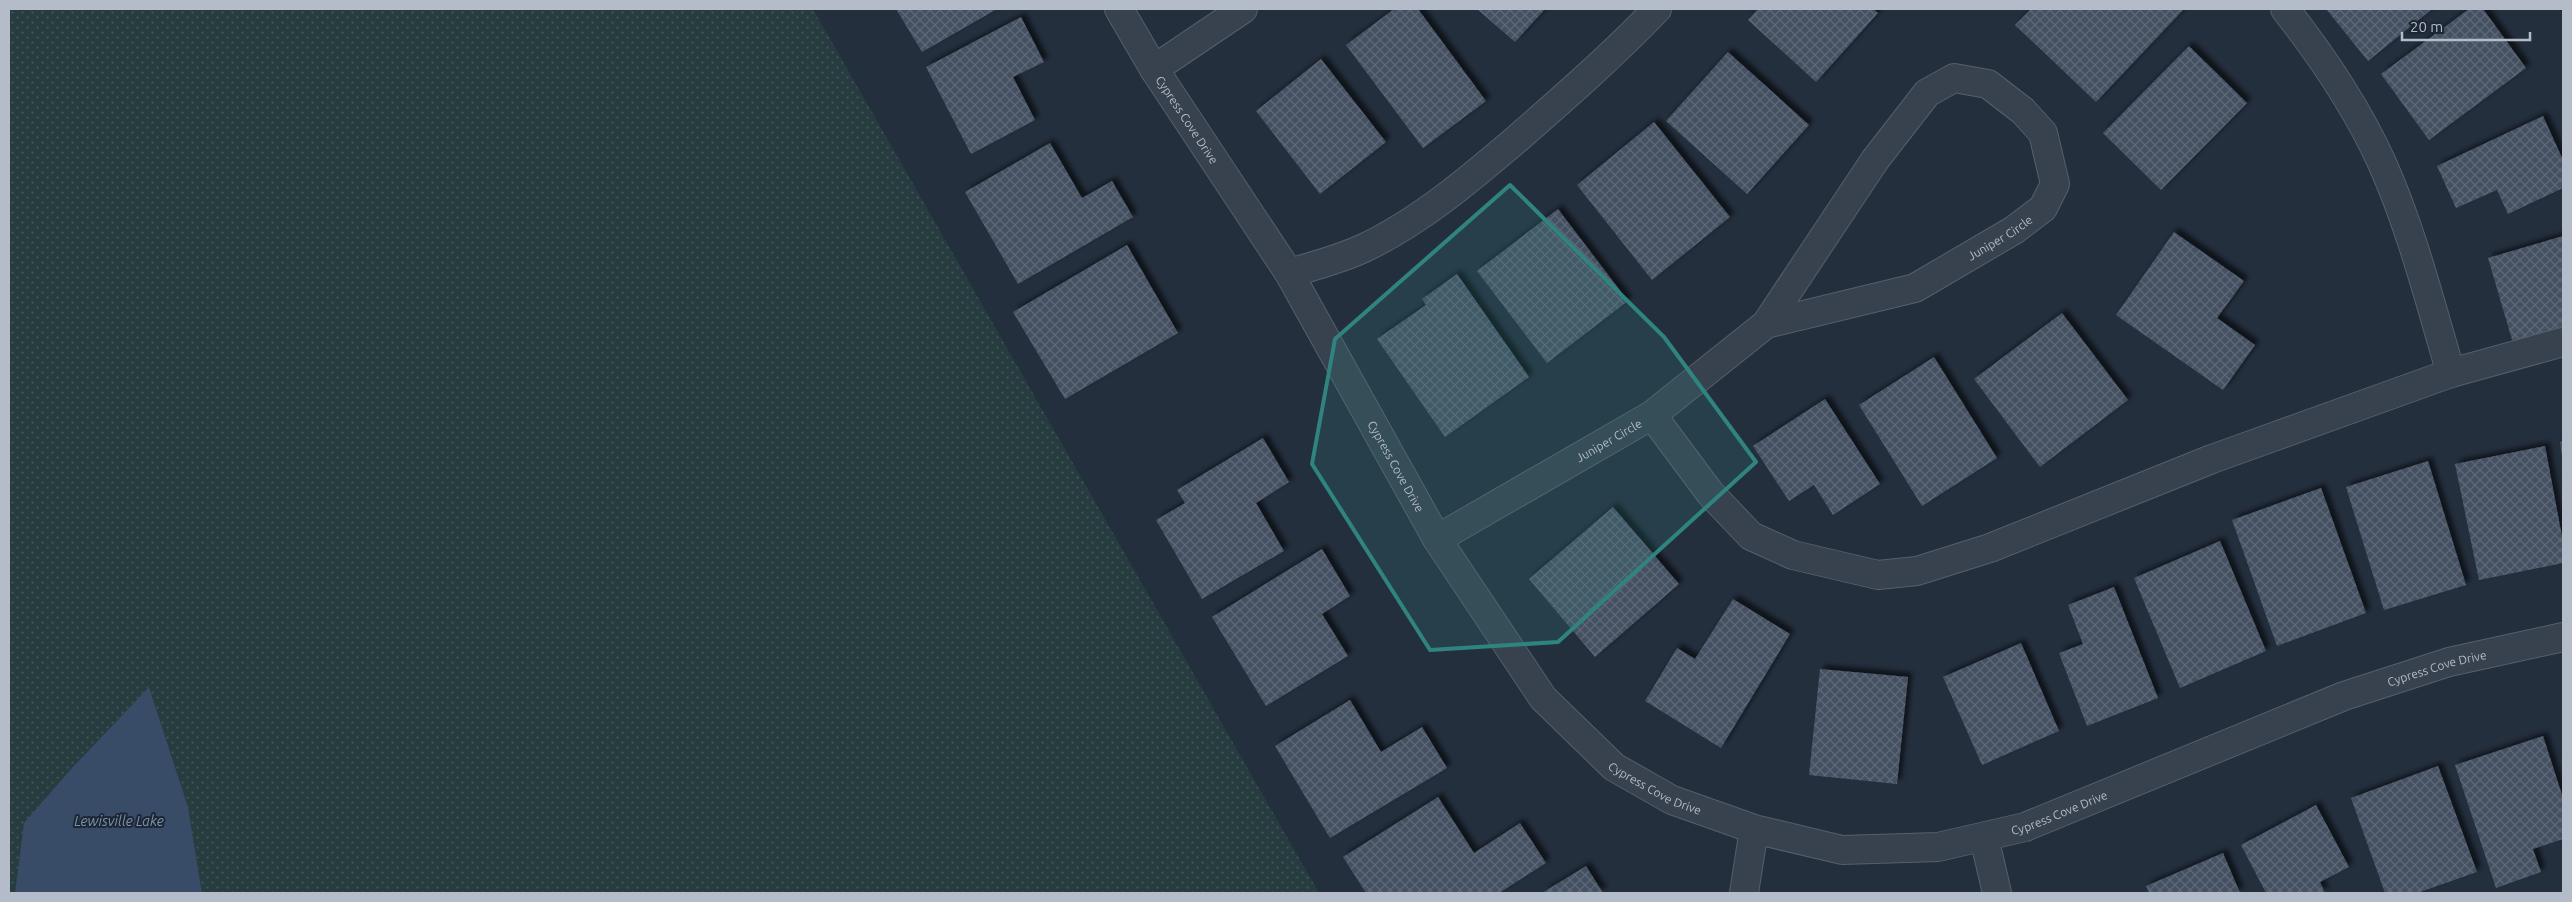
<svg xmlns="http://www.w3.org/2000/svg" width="2572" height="902" font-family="Ubuntu,sans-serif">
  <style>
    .grass { fill: url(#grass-dots) }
    .water { fill: #394c67 }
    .building { fill: url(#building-cross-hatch); filter: url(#shadow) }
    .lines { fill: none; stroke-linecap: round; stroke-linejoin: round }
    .minor-casing { stroke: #565f6c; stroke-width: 30 }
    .minor { stroke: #38414e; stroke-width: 28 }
    .marked { fill: #308480; fill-opacity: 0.2; stroke: #308480; stroke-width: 4; stroke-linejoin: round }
    .labels { text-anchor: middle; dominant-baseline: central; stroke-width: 4; stroke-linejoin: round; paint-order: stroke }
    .street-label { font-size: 12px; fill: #b4bcc9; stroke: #1d2633 }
    .water-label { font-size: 14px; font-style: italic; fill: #7c92b1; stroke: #1d2633 }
  </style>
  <defs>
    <pattern id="grass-dots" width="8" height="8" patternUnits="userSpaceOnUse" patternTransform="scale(1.25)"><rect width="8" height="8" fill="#263c3f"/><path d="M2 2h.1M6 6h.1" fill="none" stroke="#435659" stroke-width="1.8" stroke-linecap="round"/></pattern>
    <pattern id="building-cross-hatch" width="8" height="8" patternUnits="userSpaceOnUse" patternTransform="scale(1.25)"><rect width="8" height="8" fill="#455162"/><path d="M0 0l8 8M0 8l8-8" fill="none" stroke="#5d6877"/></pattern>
    <filter id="shadow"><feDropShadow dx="4.5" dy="-4.5" stdDeviation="2.5" flood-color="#0009"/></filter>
  </defs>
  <rect width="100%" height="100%" fill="#242f3e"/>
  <path class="grass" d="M9,9H813L1319,893H202L188,807L149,687L71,769L25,823L15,893H9Z"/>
  <path class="water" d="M149,687L188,807L202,893H15L24,823L71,769Z"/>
  <g class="building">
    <path d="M896,9H997L922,52Z"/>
    <path d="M1394,9H1418L1486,101L1423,148L1346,45Z"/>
    <path d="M1477,9H1545L1515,42Z"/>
    <path d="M1758,9H1873L1878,13L1816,82L1748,20Z"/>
    <path d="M2031,9H2184L2096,102L2015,25Z"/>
    <path d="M2326,9H2432L2368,61Z"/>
    <path d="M2469,9H2483L2526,68L2429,140L2381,74Z"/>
    <path d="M1021,17L1044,62L1013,77L1035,120L971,154L926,67Z"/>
    <path d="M2189,46L2247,103L2161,190L2103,133Z"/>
    <path d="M1728,52L1809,125L1747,194L1666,121Z"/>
    <path d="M1321,59L1386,142L1320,194L1256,111Z"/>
    <path d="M2543,116L2563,160V188L2508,214L2497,190L2456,208L2437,166Z"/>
    <path d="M1654,122L1730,217L1652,280L1577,185Z"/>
    <path d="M1050,143L1082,198L1112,181L1133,217L1018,284L965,192Z"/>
    <path d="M1558,209L1628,301L1547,363L1477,271Z"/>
    <path d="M2174,232L2244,281L2217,318L2255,345L2223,390L2116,315Z"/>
    <path d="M2563,236V328L2513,343L2488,258Z"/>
    <path d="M1127,245L1178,333L1065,399L1013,312Z"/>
    <path d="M1457,274L1529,377L1445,437L1377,339L1426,305L1422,299Z"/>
    <path d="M2062,313L2128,400L2040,467L1974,379Z"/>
    <path d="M1934,357L1997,458L1922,506L1859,405Z"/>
    <path d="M1825,399L1880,484L1833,515L1814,485L1789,501L1753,446Z"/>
    <path d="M1263,438L1289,482L1256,503L1284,551L1202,599L1156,520L1185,503L1177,490Z"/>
    <path d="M2563,441V456H2562L2560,442Z"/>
    <path d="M2545,446L2563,542V563L2479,580L2455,464Z"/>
    <path d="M2428,461L2466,585L2384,610L2346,487Z"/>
    <path d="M2321,488L2366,613L2277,646L2232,520Z"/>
    <path d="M1613,507L1679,584L1595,657L1529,579Z"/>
    <path d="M2220,541L2266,651L2180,688L2134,578Z"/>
    <path d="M1322,549L1350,596L1322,614L1348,656L1266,706L1212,617Z"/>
    <path d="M2114,587L2158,698L2087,726L2059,653L2083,644L2068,605Z"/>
    <path d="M1733,599L1790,634L1721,748L1645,701L1677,648L1695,659Z"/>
    <path d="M2021,643L2059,731L1982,765L1943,677Z"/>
    <path d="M1820,669L1908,677L1897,784L1809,775Z"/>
    <path d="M1350,700L1381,752L1422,727L1447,768L1330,838L1275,746Z"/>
    <path d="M2543,736L2563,798V839L2533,849L2541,872L2496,888L2455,765Z"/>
    <path d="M2438,766L2477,872L2417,893H2385L2351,798Z"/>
    <path d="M1438,797L1474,853L1520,823L1546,863L1499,893H1366L1343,857Z"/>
    <path d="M2316,805L2349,867L2320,882L2325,893H2266L2241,845Z"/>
    <path d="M2223,853L2240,893H2149L2146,886Z"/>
    <path d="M1586,866L1603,893H1542Z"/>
  </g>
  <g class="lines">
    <g class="minor-casing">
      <g id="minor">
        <path id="s1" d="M1119,9L1154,69L1289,273L1437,539L1543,698L1614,767L1672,800L1754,829L1842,850L1938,847L2025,827L2344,696L2449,662L2563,637"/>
        <path d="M2285,9C2322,56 2357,108 2382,163C2412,230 2430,303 2451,373"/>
        <path d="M1154,69L1243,9"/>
        <path d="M1289,273C1315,266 1340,259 1364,248C1421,221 1471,178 1518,138C1566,96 1614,54 1657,9"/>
        <path d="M1652,415L1710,493L1751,536L1793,555L1878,575L1917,571L1990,548L2212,459L2451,373L2563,342"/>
        <path id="s2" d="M1437,539L1652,415L1766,324L1915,288L2014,230L2043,208L2055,184L2043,133L2023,111L1988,84L1954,78L1927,93L1875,160L1766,324"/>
        <path d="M1984,837L1997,893"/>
        <path d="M1744,893L1754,829"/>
      </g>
    </g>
    <use href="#minor" class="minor"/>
  </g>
  <path class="marked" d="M1510,185L1664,337L1756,462L1558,642L1430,650L1312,464L1335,339Z"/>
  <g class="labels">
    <g class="street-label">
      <text stroke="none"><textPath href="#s1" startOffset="130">Cypress Cove Drive</textPath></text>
      <text stroke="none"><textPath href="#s2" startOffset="646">Juniper Circle</textPath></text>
      <text stroke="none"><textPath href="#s2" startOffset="198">Juniper Circle</textPath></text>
      <text stroke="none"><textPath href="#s1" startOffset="535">Cypress Cove Drive</textPath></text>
      <text stroke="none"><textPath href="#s1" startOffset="1780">Cypress Cove Drive</textPath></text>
      <text stroke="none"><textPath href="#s1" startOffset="955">Cypress Cove Drive</textPath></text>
      <text stroke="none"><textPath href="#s1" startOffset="1375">Cypress Cove Drive</textPath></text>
    </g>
    <g class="water-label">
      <text x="119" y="821">Lewisville Lake</text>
    </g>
  </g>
  <rect width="2572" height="902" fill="none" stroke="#b4bcc9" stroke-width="20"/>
  <path d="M2402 32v8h128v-8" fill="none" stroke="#b4bcc9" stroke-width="2.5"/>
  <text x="2410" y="32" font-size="15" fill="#b4bcc9" stroke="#1d2633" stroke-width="4" paint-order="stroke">20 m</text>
</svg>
